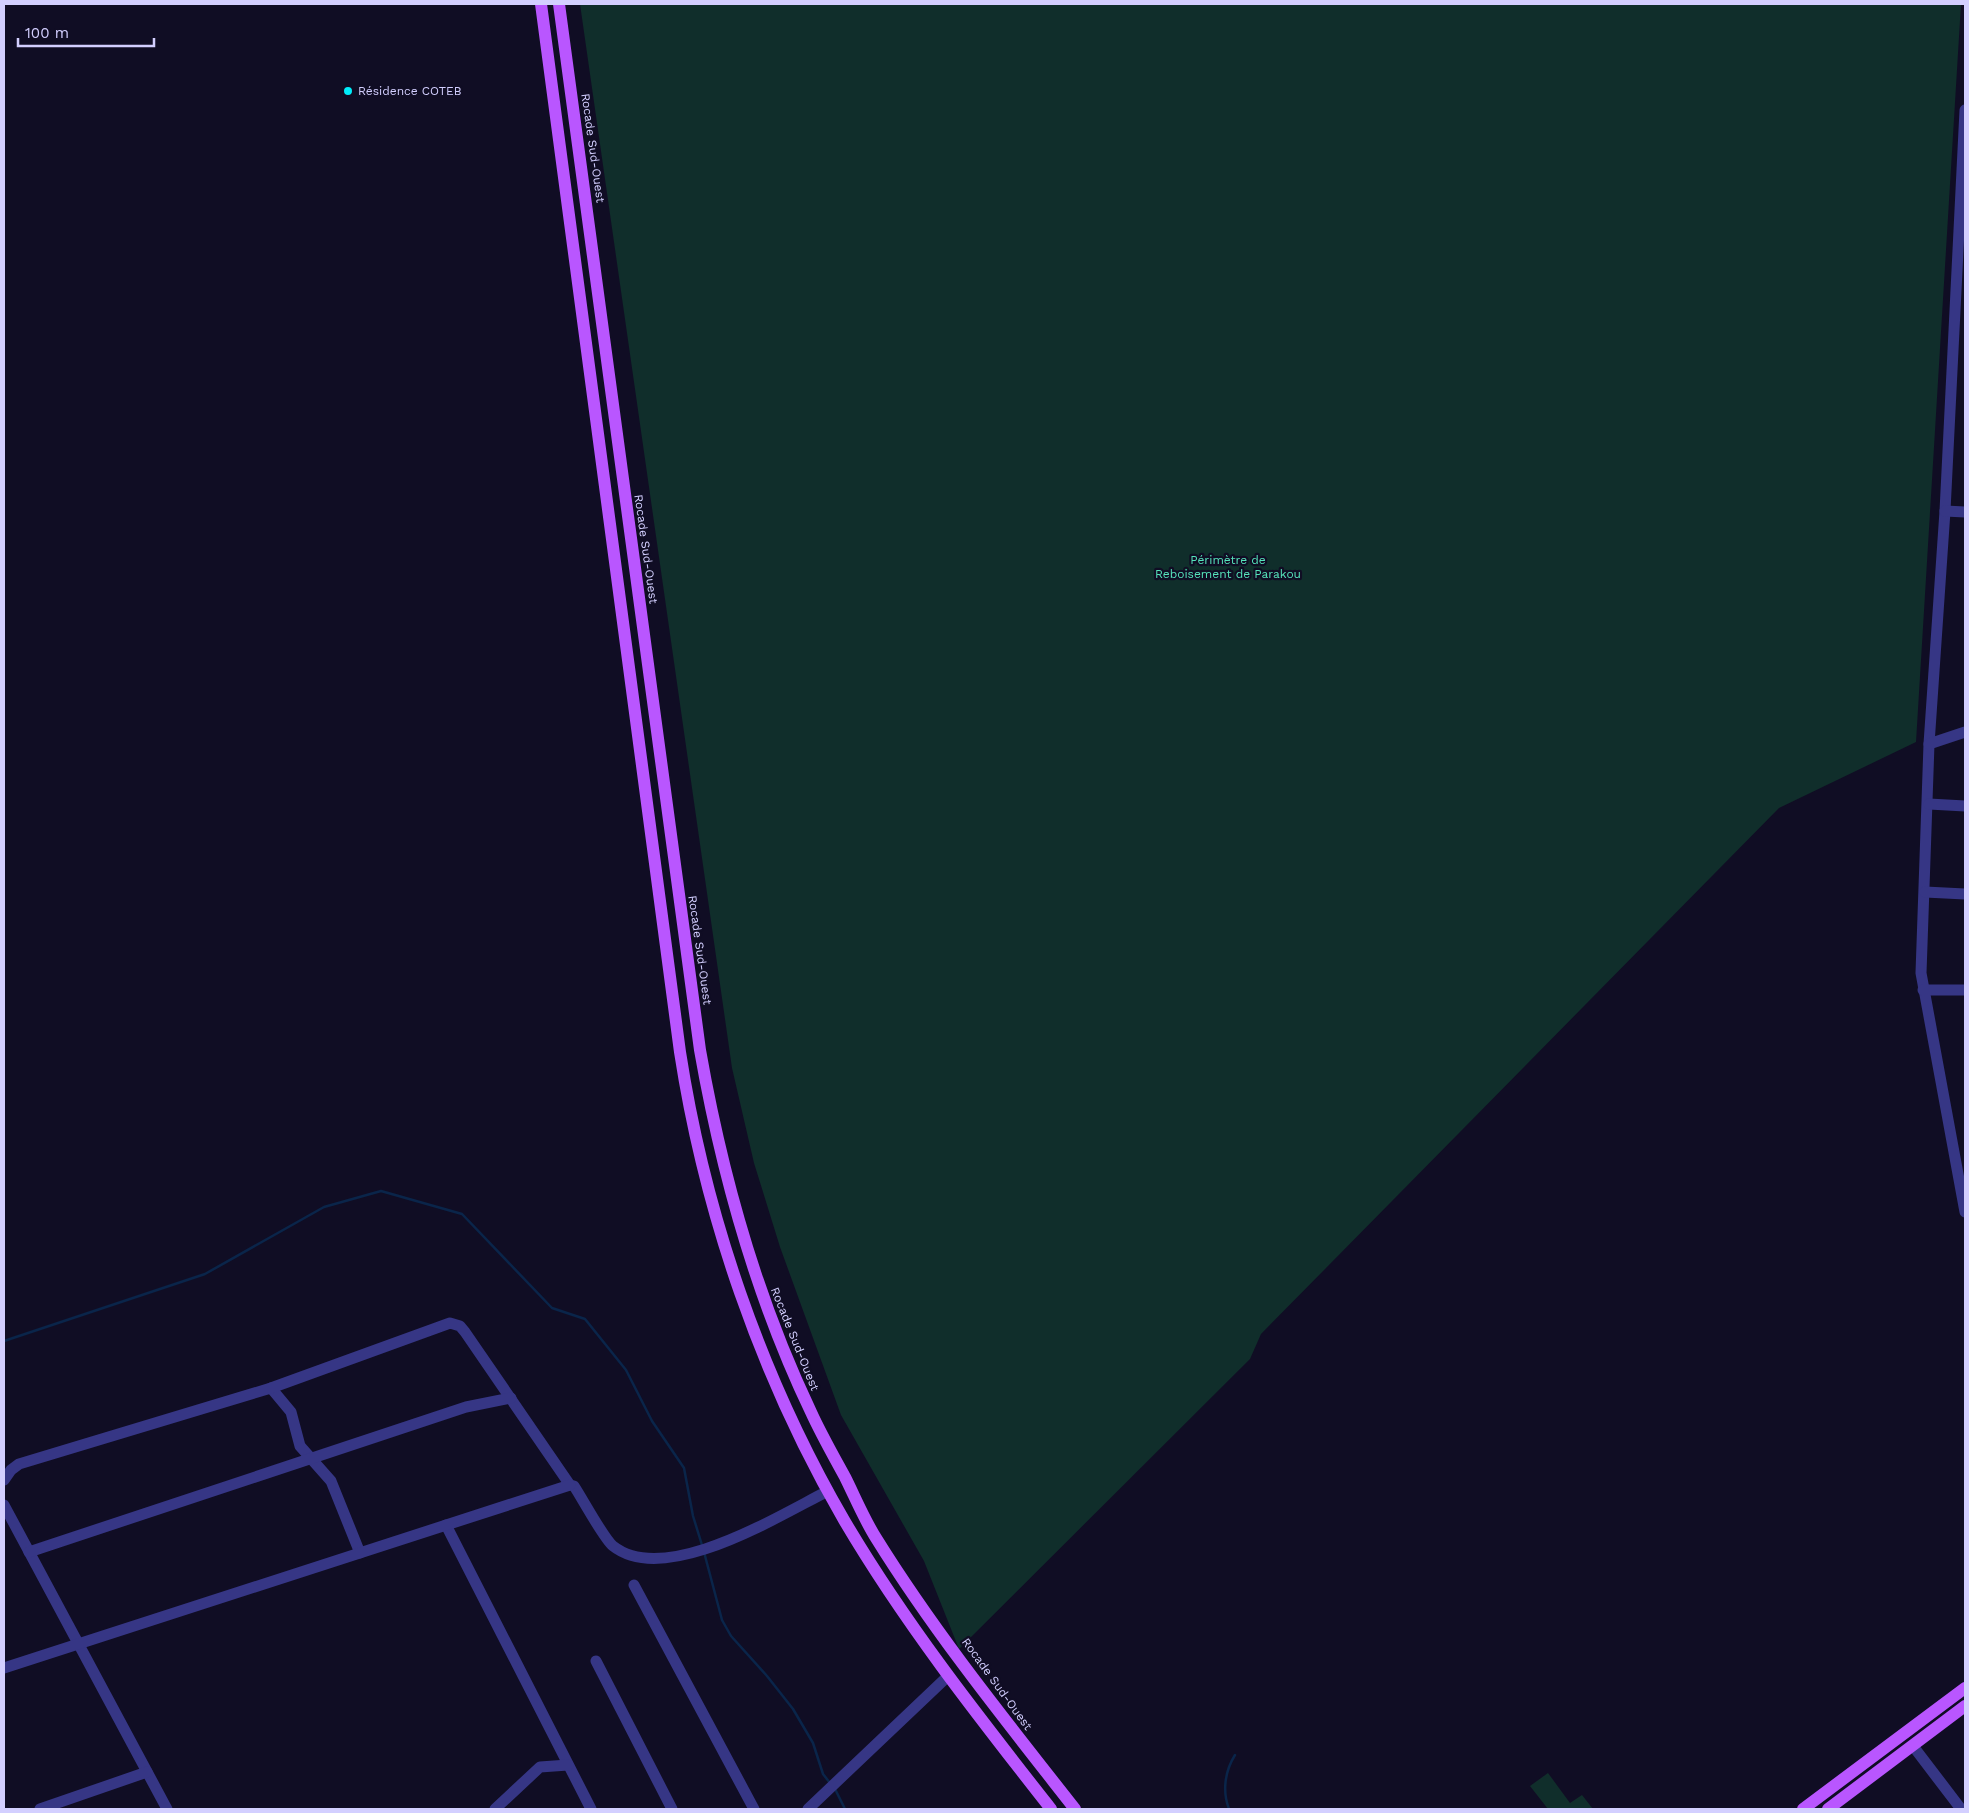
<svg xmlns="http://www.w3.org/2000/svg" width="1969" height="1813" font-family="'Work Sans',sans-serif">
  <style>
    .green { fill: #102e2b }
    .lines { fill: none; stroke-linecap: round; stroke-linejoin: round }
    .stream { stroke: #0a254a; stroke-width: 2.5 }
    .minor { stroke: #363685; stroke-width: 11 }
    .major { stroke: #b956ff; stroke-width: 12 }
    .poi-dot { fill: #00ecfa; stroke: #100d24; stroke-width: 2 }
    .labels { text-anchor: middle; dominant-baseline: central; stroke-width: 4.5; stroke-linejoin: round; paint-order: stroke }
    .poi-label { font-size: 12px; fill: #d3cfff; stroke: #100d24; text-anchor: start }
    .street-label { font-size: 12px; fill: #d3cfff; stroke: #100d24 }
    .park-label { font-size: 12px; fill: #56e4bb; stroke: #100d24 }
  </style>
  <rect width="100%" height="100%" fill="#100d24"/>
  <g class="green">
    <path d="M580,4H1961L1916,742L1779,808L1261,1334L1250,1359L959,1649L924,1561L841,1415L780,1247L754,1163L732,1068Z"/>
    <path d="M1548,1773L1570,1803L1582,1795L1593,1809H1548L1530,1786Z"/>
  </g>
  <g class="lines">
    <g class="stream">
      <path d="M4,1341L205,1274L324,1207L381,1191L462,1214L552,1308L585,1319L626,1370L652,1421L684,1468L693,1516L702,1545"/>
      <path d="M704,1552L722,1620L731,1636L767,1676L793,1709L813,1743L823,1774L830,1783"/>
      <path d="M835,1789L845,1809"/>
      <path d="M1229,1809C1222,1791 1225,1771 1235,1755"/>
    </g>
    <g class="minor">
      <path d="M1965,110L1945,511L1929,744L1921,973L1965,1212"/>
      <path d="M1945,511L1965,512"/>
      <path d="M1929,744L1965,732"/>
      <path d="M1929,804L1965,806"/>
      <path d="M1925,892L1965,894"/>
      <path d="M1923,990H1965"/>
      <path d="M271,1388L291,1412L300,1446L331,1481L360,1553"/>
      <path d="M4,1480L11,1470L19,1464L271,1388L450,1323L460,1326L465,1332L570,1485L574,1486C582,1498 604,1539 613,1546C665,1587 778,1516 828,1491"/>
      <path d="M4,1505L167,1809"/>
      <path d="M446,1525L591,1809"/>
      <path d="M29,1552L466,1407L511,1398"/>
      <path d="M634,1585L754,1809"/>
      <path d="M596,1661L672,1809"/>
      <path d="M4,1668L570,1485"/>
      <path d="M1913,1746L1961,1809"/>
      <path d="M40,1809L147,1772"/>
      <path d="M495,1809L540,1767L568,1765"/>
      <path d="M808,1809L947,1677"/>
    </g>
    <g class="major">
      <path d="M541,4L680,1052C705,1214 761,1377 844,1520C904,1622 978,1716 1051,1809"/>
      <path d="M559,4L700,1050C722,1175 756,1297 811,1412C821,1434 833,1455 845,1477C855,1497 864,1519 876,1538C935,1633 1006,1721 1075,1809"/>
      <path d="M1803,1809L1965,1688"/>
      <path d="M1828,1809L1965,1706"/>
    </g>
  </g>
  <circle class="poi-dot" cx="348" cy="91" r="5"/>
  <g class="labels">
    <g class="poi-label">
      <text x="358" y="91">Résidence COTEB</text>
    </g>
    <g class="street-label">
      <text transform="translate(593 148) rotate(82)">Rocade Sud-Ouest</text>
      <text transform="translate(646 549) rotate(82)">Rocade Sud-Ouest</text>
      <text transform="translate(700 950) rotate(82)">Rocade Sud-Ouest</text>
      <text transform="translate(795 1339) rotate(68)">Rocade Sud-Ouest</text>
      <text transform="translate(997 1684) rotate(54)">Rocade Sud-Ouest</text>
    </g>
    <g class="park-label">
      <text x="1228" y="560">Périmètre de<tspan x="1228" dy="14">Reboisement de Parakou</tspan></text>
    </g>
  </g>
  <rect width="1969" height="1813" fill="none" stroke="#d3cfff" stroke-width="10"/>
  <path d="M18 38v8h136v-8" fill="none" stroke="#d3cfff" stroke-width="2.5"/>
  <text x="25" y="38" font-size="15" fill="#d3cfff" stroke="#100d24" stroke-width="4" paint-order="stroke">100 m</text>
</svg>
